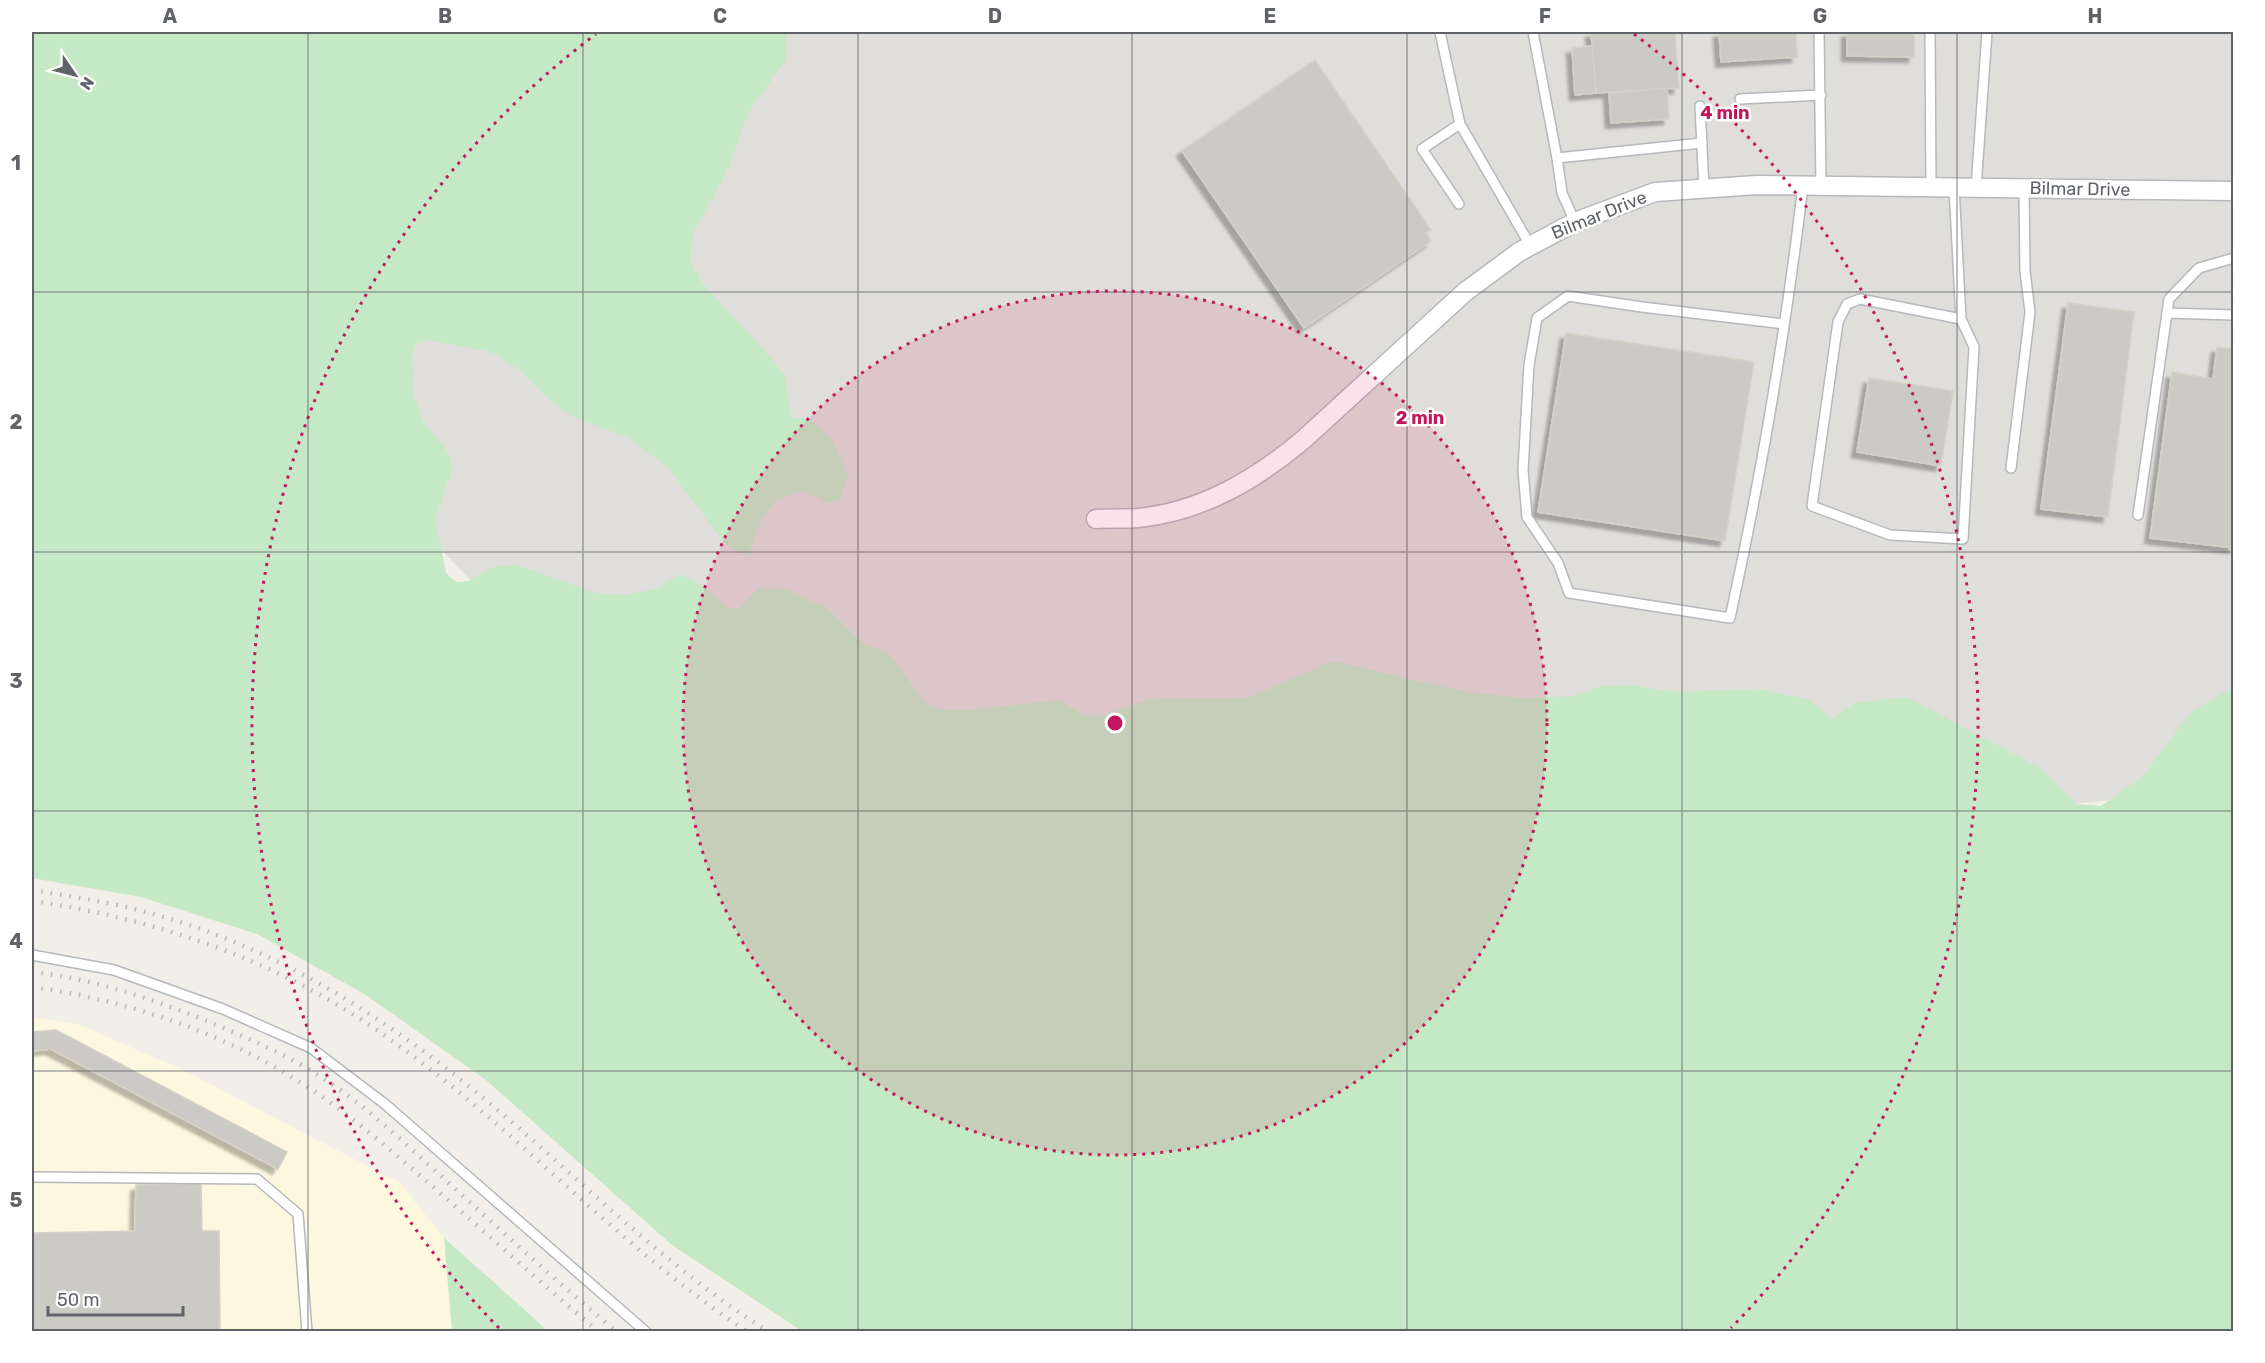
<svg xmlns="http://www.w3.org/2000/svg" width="2265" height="1363" font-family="Rubik,sans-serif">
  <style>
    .commercial { fill: #fef7e0 }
    .industrial { fill: #e0deda }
    .green { fill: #c5e8c5 }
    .building { fill: #cccac5; stroke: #d6d1c6; stroke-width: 1.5; filter: url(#shadow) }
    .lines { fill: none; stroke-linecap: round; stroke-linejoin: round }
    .service-casing { stroke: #b5b8bc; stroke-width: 12 }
    .minor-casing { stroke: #b5b8bc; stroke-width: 21 }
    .service { stroke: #fff; stroke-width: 9 }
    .minor { stroke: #fff; stroke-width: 18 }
    .rail { stroke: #b6b7b8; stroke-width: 4.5; stroke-dasharray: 1.5 8; stroke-linecap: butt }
    .grid { fill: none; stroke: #5f6368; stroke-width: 1.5; stroke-opacity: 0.55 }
    .ring { fill: none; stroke: #c2185b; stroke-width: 3; stroke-dasharray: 3 6 }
    .labels { text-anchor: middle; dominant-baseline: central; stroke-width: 5; stroke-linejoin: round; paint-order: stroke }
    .street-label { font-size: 18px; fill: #5f6368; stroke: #fff }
    .centre { fill: #c2185b; stroke: #fff; stroke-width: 3 }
    .ring-label { font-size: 18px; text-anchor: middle; font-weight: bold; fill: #c2185b; stroke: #fff; stroke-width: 5; stroke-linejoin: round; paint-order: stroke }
    .neatline { fill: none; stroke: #5f6368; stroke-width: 2 }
    .grid-label { font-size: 20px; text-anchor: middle; font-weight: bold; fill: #5f6368 }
  </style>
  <defs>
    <filter id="shadow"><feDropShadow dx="-5.5" dy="5.5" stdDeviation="1.5" flood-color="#0004"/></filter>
  </defs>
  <rect width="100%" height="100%" fill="#f1efe8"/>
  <path class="commercial" d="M32,1017L78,1024L185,1071L400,1183L444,1238L452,1331L32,1332Z"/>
  <path class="industrial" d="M567,32H2233V789L796,922L211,308Z"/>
  <g class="green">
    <path d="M32,32H786V59L748,113L727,171L694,232L690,259L701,281L784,373L792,417L809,419L831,438L848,475L840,500L827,503L803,491L776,500L761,520L748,556L726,545L669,469L629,438L571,416L550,401L517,368L491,352L426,340L416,344L412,357L414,396L423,421L449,454L452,469L435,519L446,573L456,582L469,581L492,567L518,565L595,593L624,595L654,589L681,574L706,588L727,608H740L758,588L786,589L827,608L864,644L890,654L925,703L938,709L970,710L1059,700L1084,715L1097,717L1150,699L1247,698L1333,661L1466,692L1523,698L1576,696L1600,686L1626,685L1676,692L1757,689L1807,699L1832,719L1855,703L1907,697L2042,769L2077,804L2101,806L2143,776L2190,713L2233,687V1331H802L672,1245L486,1080L366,995L257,934L141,897L32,878Z"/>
    <path d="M444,1238L536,1320L547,1331H452Z"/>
  </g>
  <g class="building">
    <path d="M1591,32H1675L1679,88L1596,93Z"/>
    <path d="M1719,32H1796L1797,57L1721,62Z"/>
    <path d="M1847,32H1914V57L1847,56Z"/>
    <path d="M1592,46L1596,93L1575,95L1572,48Z"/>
    <path d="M1315,60L1431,230L1426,233L1431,241L1304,328L1182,151Z"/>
    <path d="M1667,88L1669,119L1611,123L1609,93Z"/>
    <path d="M2068,303L2134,312L2108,517L2041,509Z"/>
    <path d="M1566,333L1754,362L1725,541L1538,512Z"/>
    <path d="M2217,347L2234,349V548L2150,538L2172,372L2213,379Z"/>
    <path d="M1869,378L1953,391L1941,466L1857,452Z"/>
    <path d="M56,1030L287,1152L278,1169L51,1049L32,1051V1032Z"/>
    <path d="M201,1183L202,1231H219L220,1332H32V1233L135,1231L136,1185Z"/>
  </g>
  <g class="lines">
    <g class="service-casing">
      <g id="service">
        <path d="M1440,32L1460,124L1530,245"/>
        <path d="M1533,32L1557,158L1562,193L1575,222"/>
        <path d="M1819,32L1821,186"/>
        <path d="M1930,32L1931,187"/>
        <path d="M1740,99L1821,95"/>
        <path d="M1700,106L1704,189"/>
        <path d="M1557,158L1702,143"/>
        <path d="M1954,187L1961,319L1974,347L1963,539L1890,535L1812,506L1838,322L1847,304L1860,299L1961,319"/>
        <path d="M1976,188L1987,32"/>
        <path d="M1459,204L1422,149L1460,124"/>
        <path d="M2167,313L2234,315"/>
        <path d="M1784,324L1642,307L1568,296L1537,318L1529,365L1523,470L1527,517L1558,563L1569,593L1730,618C1761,476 1786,331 1803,185"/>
        <path d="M2011,468L2030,312L2025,271L2024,188"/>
        <path d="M2138,515L2169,299L2199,268L2234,258"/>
        <path d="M32,955L114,970L223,1009L311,1048L385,1104L646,1332"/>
        <path d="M32,1177L257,1179L298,1214L307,1332"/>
      </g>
    </g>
    <g class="minor-casing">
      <path id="minor" d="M1096,519C1110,518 1124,519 1138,518C1201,512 1255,480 1303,440L1465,292L1519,252L1575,222L1655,192L1757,185L2234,191"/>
    </g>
    <use href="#service" class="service"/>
    <use href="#minor" class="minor"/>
    <g class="rail">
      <path d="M32,890C61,895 91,899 121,906C267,938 394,1021 506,1117C592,1191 672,1271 769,1332"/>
      <path d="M32,901C164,920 290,965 398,1045C520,1133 621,1249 748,1332"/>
      <path d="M32,972C96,979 159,1001 219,1026C254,1041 289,1056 321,1077C364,1104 402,1141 440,1175C498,1228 556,1281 617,1332"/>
      <path d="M32,987C126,1000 222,1032 303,1084C349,1113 390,1150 431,1185C487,1234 542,1284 599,1332"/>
    </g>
  </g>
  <path class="grid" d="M308,32V1332M583,32V1332M858,32V1332M1132,32V1332M1407,32V1332M1682,32V1332M1957,32V1332M32,292H2234M32,552H2234M32,811H2234M32,1071H2234"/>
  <circle cx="1115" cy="723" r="432" fill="#c2185b" fill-opacity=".12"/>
  <g class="ring">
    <circle cx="1115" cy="723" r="432"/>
    <path d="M499 1328A863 863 0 0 1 596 34M1634 34A863 863 0 0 1 1731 1328"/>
  </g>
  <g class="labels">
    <g class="street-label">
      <text transform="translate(2080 189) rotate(1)">Bilmar Drive</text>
      <text transform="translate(1599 215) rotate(-22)">Bilmar Drive</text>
    </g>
  </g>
  <circle cx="1115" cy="723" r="9" class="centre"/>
  <g class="ring-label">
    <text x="1725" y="119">4 min</text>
    <text x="1420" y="424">2 min</text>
  </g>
  <rect width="2265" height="1363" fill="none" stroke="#ffffff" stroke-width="66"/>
  <g transform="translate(75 75) rotate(125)" stroke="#ffffff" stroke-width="4.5" paint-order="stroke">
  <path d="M0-4.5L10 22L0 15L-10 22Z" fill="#5f6368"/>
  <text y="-9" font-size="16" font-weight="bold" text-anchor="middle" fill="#5f6368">N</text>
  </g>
  <path d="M48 1306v9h135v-9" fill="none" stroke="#5f6368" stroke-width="3"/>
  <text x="57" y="1306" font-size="18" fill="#5f6368" stroke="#ffffff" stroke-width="4.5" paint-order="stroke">50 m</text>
  <rect x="33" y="33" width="2199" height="1297" class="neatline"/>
  <g class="grid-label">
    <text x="170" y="23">A</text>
    <text x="445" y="23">B</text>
    <text x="720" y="23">C</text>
    <text x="995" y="23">D</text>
    <text x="1270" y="23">E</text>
    <text x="1545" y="23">F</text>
    <text x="1820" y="23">G</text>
    <text x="2095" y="23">H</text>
    <text x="16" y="170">1</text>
    <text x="16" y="429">2</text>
    <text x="16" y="688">3</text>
    <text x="16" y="948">4</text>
    <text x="16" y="1207">5</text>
  </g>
</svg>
